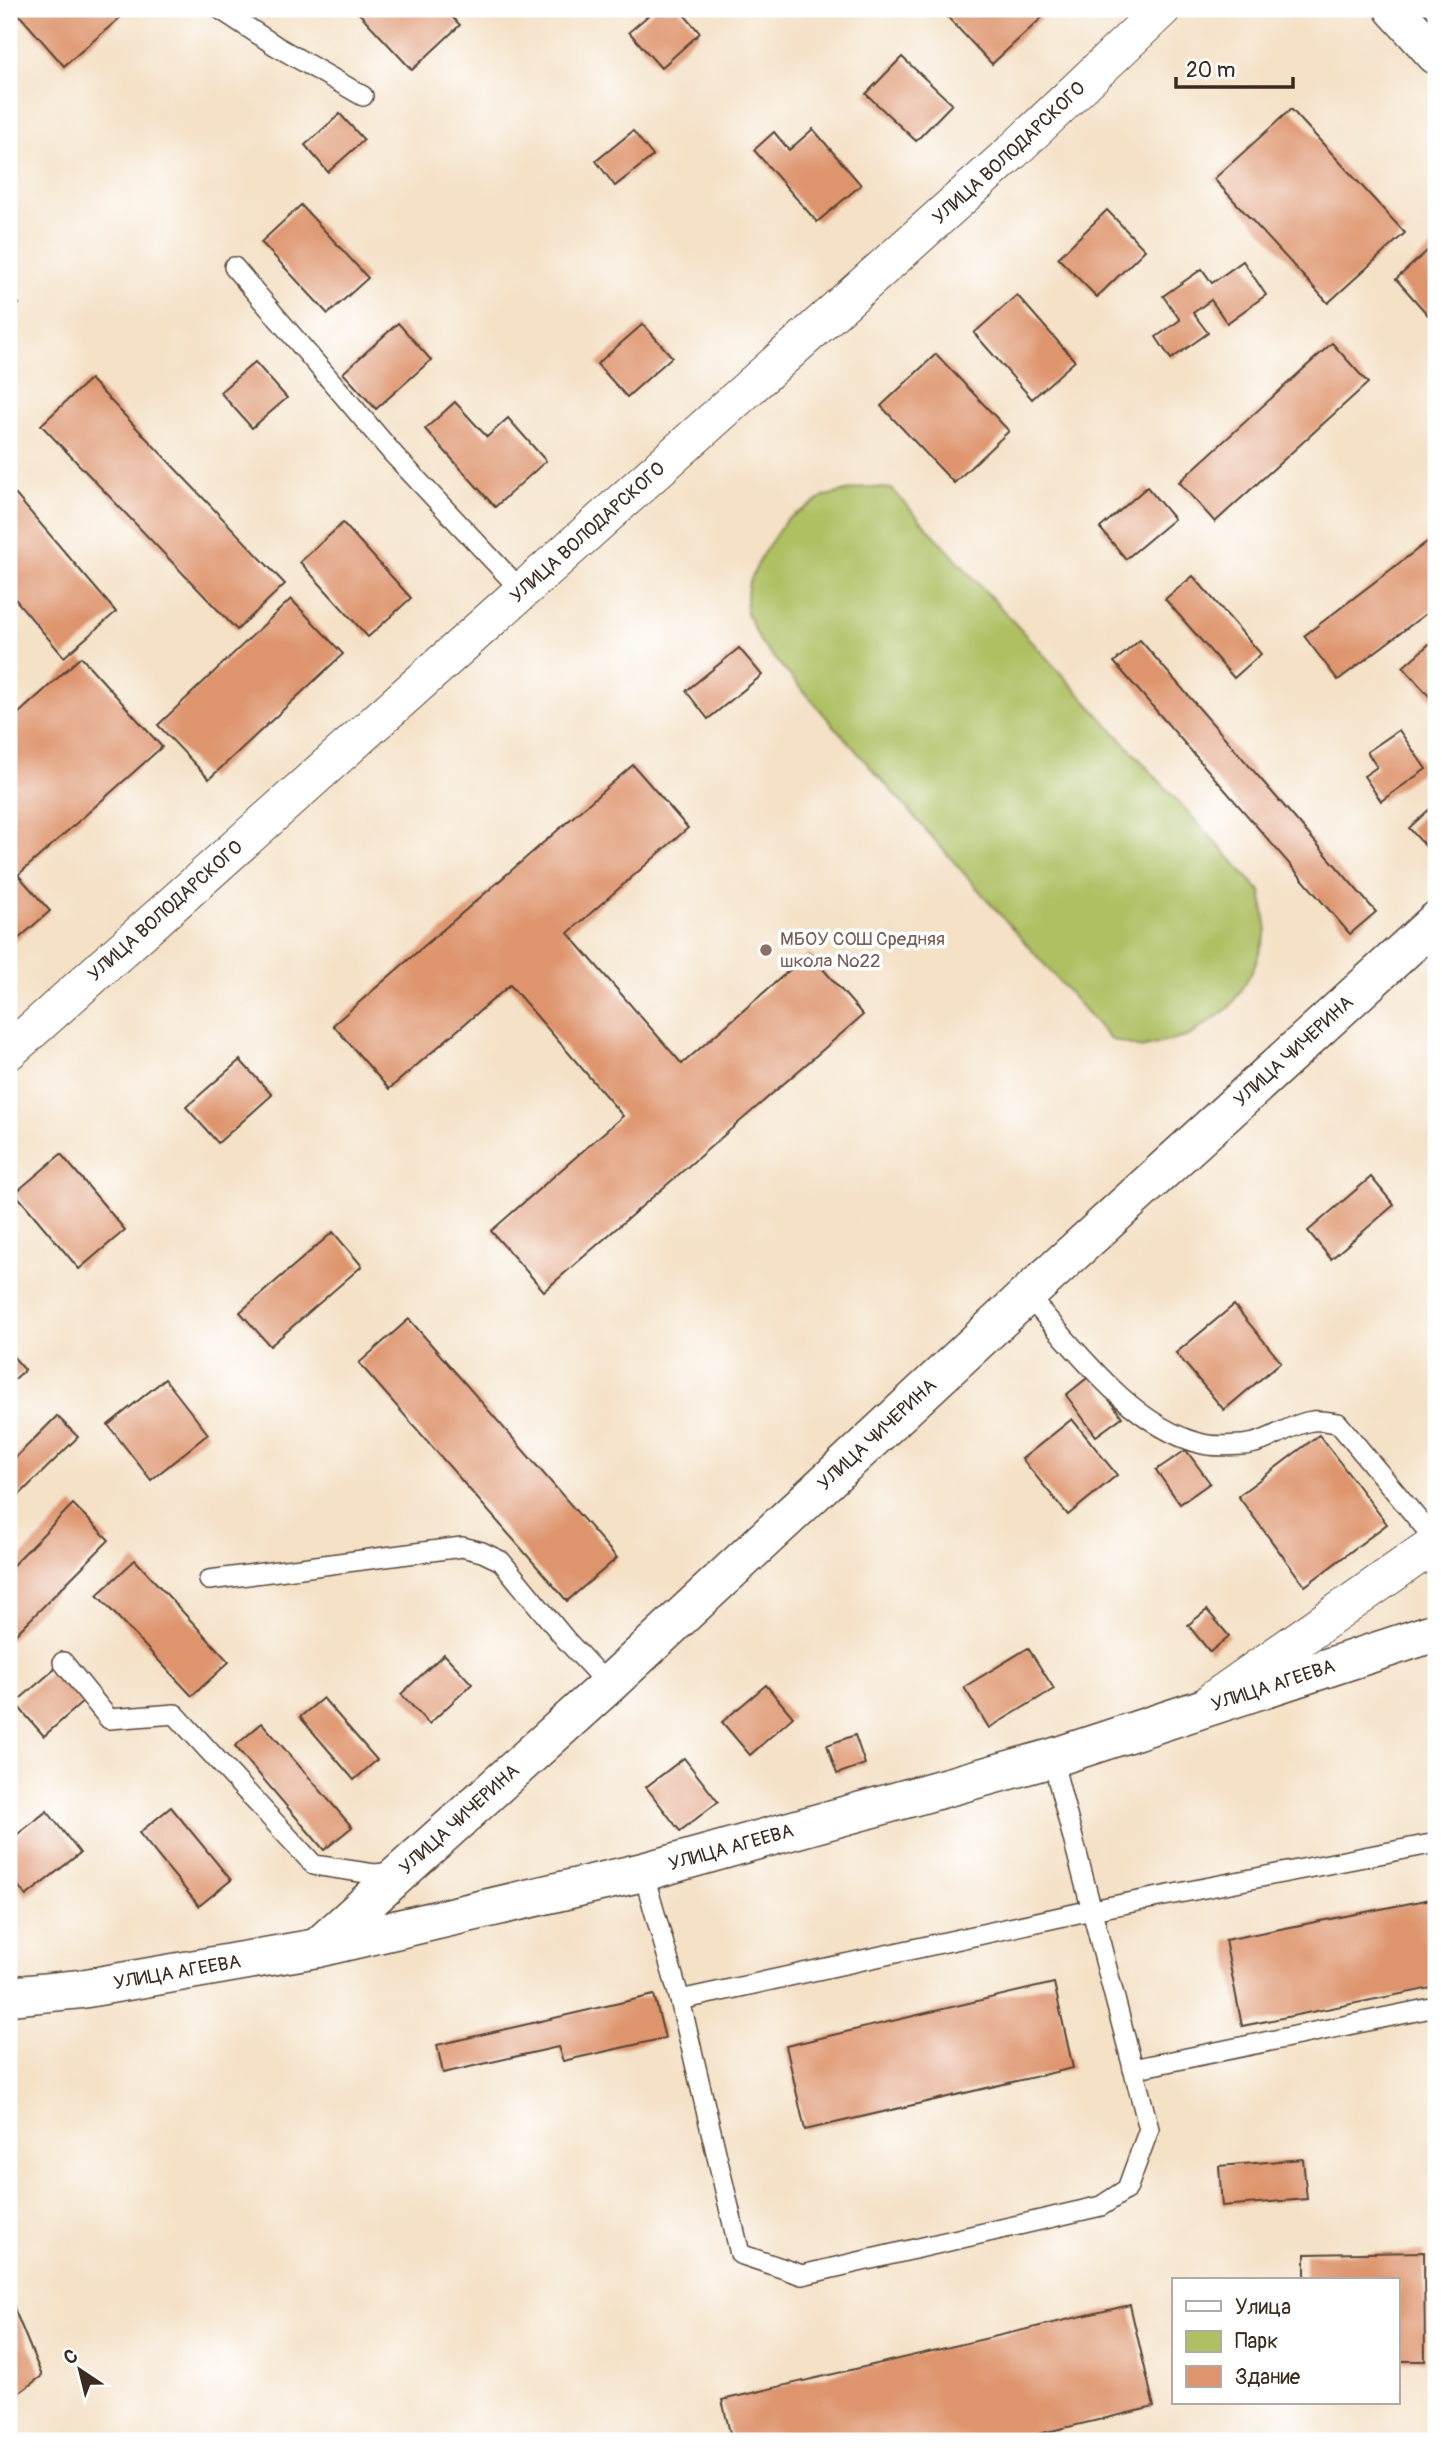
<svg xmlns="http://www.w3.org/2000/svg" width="1445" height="2450" font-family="Pangolin,sans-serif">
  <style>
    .green { fill: #afc063; stroke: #757540; stroke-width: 2 }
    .building { fill: #de946d }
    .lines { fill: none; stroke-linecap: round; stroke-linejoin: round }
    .service-casing { stroke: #574537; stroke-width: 22 }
    .minor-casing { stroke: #574537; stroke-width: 39 }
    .secondary-casing { stroke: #574537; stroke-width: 41 }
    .trunk-casing { stroke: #574537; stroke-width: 41 }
    .service { stroke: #fff; stroke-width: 19 }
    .minor { stroke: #fff; stroke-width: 37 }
    .secondary { stroke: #fff; stroke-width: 38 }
    .trunk { stroke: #fff; stroke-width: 38 }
    .education-dot { fill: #8d6e63; stroke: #fff; stroke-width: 2.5 }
    .labels { text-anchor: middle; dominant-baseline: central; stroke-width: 7; stroke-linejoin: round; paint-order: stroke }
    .street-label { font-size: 19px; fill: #3b2a1e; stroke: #fff }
    .education-label { font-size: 19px; fill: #785e54; stroke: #fff; text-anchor: start }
  </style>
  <rect width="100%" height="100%" fill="#fff"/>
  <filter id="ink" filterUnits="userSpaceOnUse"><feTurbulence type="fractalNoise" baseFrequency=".0143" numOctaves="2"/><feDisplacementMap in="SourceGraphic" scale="14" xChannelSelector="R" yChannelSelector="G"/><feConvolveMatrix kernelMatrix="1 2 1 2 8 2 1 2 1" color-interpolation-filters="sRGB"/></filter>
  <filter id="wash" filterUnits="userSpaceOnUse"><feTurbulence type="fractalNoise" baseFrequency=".00686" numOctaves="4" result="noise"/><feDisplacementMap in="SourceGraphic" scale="28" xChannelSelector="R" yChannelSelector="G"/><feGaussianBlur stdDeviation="1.57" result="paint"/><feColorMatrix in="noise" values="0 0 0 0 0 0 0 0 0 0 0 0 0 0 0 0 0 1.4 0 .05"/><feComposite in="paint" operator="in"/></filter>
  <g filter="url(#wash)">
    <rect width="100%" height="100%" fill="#f4e1c6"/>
    <path class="green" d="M863,487L892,489L1261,892L1267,931L1253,970L1230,1007L1189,1036L1141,1048L1110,1039L761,643L746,611L748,585L762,555L786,520L826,496Z"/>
    <g id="blocks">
      <g class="building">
        <path d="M14,9H114L121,17L64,66Z"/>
        <path d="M355,9H444L460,25L412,70Z"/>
        <path d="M656,9H679L700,33L661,68L629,32Z"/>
        <path d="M940,9H1043L1047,13L992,64Z"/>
        <path d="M902,57L952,104L916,141L866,94Z"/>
        <path d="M1291,109L1405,233L1328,303L1214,179Z"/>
        <path d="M340,114L364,140L328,172L305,145Z"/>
        <path d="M813,129L861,185L817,222L754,150L774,132L789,150Z"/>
        <path d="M633,131L653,156L615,186L596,161Z"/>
        <path d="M301,205L368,278L328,314L261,242Z"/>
        <path d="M1107,210L1145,250L1097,297L1058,258Z"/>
        <path d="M1436,243V324L1396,279Z"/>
        <path d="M1243,261L1266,295L1227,323L1211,300L1193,313L1208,333L1171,359L1156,337L1180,320L1163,296L1202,269L1212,283Z"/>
        <path d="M9,293L19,304L9,314Z"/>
        <path d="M1017,295L1075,361L1032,399L974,333Z"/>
        <path d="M398,323L431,360L376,409L343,373Z"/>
        <path d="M643,324L672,357L627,397L597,364Z"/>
        <path d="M1332,343L1368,383L1215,522L1179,482Z"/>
        <path d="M936,354L1009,431L954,483L881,406Z"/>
        <path d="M255,362L287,398L252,428L220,392Z"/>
        <path d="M90,379L285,584L237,630L41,425Z"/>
        <path d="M455,402L487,437L508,418L546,461L495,507L425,429Z"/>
        <path d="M9,487L116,612L64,657L9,592Z"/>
        <path d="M1147,487L1174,519L1126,559L1100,528Z"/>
        <path d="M343,523L411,598L368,637L300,562Z"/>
        <path d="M1436,535V606L1338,680L1304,636Z"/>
        <path d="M1193,576L1261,654L1234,678L1165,599Z"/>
        <path d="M291,599L343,654L209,779L158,725Z"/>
        <path d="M1436,638V704L1403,667Z"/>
        <path d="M1140,640L1376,912L1350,934L1114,662Z"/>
        <path d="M739,648L762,675L708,719L686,691Z"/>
        <path d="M81,657L162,747L18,875L50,911L9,947V722Z"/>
        <path d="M1399,730L1426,769L1381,801L1364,776L1377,767L1367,752Z"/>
        <path d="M633,765L688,828L568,933L682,1064L809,953L863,1015L544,1291L491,1231L623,1116L510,985L389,1089L333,1025Z"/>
        <path d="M1436,803V858L1409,828Z"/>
        <path d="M240,1060L272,1095L218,1143L186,1107Z"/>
        <path d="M61,1154L125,1230L79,1269L15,1193Z"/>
        <path d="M1371,1177L1394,1205L1331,1259L1308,1231Z"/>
        <path d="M333,1232L362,1266L270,1346L240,1312Z"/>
        <path d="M1234,1305L1281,1362L1224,1410L1176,1353Z"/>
        <path d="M409,1319L617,1558L567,1601L359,1363Z"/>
        <path d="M9,1352L25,1370L9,1384Z"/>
        <path d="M1091,1375L1122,1417L1096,1436L1066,1395Z"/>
        <path d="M165,1379L208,1434L151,1480L108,1425Z"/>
        <path d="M57,1416L78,1437L12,1502L9,1499V1464Z"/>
        <path d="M1072,1419L1117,1475L1068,1515L1022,1459Z"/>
        <path d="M1319,1435L1387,1524L1305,1586L1238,1496Z"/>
        <path d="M1186,1450L1210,1483L1180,1504L1156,1470Z"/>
        <path d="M73,1504L109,1540L9,1641V1569Z"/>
        <path d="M135,1560L229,1662L192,1696L97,1595Z"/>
        <path d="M1207,1610L1229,1636L1210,1652L1188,1625Z"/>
        <path d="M1028,1648L1054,1689L989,1728L964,1687Z"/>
        <path d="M444,1654L472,1684L429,1724L401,1694Z"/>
        <path d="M56,1668L84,1701L44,1736L15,1703Z"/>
        <path d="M766,1685L793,1717L750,1755L722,1722Z"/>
        <path d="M323,1698L377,1760L354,1780L300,1717Z"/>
        <path d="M262,1723L352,1827L324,1850L235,1746Z"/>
        <path d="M855,1735L865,1764L837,1774L827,1745Z"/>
        <path d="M684,1758L718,1802L680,1831L646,1787Z"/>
        <path d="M171,1807L231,1880L199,1906L139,1833Z"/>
        <path d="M47,1811L80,1853L26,1896L9,1874V1841Z"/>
        <path d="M1436,1898V1987L1242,2026L1225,1940Z"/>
        <path d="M1054,1983L1073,2068L805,2130L786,2046Z"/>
        <path d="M654,1995L665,2038L563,2061L558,2047L443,2073L437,2045Z"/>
        <path d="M1303,2159L1307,2199L1222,2206L1219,2166Z"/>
        <path d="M1424,2252L1425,2361H1398V2280H1305V2254Z"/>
        <path d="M9,2296L42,2376L9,2400Z"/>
        <path d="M1130,2305L1154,2407L1008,2441H732L722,2400Z"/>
      </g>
    </g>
  </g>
  <g filter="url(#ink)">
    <use href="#blocks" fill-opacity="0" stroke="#574537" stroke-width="2"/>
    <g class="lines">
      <g class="service-casing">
        <g id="service">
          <path d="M220,9L276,46L363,96"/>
          <path d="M234,267L394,455L521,590"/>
          <path d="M1027,1295C1073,1346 1130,1425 1199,1443C1211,1447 1229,1446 1242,1445C1268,1444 1286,1425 1312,1421C1320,1420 1330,1422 1338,1423L1436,1541"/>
          <path d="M209,1580L462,1547L482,1552L501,1561L566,1640L608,1685"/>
          <path d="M63,1662L109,1719L175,1714L314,1865L374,1874L395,1872"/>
          <path d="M643,1872L680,2000L740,2254L802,2275L1101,2206L1127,2189L1149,2129L1052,1758"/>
          <path d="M680,2000L1092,1910L1436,1843"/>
          <path d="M1133,2069L1436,2007"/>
        </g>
      </g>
      <g class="minor-casing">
        <g id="minor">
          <path id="s1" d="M9,1051L1012,152L1162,9"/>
          <path d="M1214,1699L1436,1543"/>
        </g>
      </g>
      <g class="secondary-casing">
        <g id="secondary">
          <path d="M1394,9L1436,55"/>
          <path id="s2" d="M317,1948L608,1685L1027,1295L1436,921"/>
        </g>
      </g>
      <g class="trunk-casing">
        <g id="trunk">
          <path id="s3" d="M9,1996L81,1989L317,1948L643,1872L1052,1758L1436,1632"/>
        </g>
      </g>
      <use href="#service" class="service"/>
      <use href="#minor" class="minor"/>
      <use href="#secondary" class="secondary"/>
      <use href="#trunk" class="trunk"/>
    </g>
  </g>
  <circle class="education-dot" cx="766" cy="950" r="7"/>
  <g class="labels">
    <g class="street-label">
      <text stroke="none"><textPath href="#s1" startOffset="1344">УЛИЦА ВОЛОДАРСКОГО</textPath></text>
      <text stroke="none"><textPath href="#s1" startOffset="777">УЛИЦА ВОЛОДАРСКОГО</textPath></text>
      <text stroke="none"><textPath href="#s1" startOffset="210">УЛИЦА ВОЛОДАРСКОГО</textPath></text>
      <text stroke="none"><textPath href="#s2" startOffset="1326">УЛИЦА ЧИЧЕРИНА</textPath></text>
      <text stroke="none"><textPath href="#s2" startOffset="760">УЛИЦА ЧИЧЕРИНА</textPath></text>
      <text stroke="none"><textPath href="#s3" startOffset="1304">УЛИЦА АГЕЕВА</textPath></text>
      <text stroke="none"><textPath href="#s2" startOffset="192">УЛИЦА ЧИЧЕРИНА</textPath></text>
      <text stroke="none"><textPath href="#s3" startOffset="738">УЛИЦА АГЕЕВА</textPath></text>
      <text stroke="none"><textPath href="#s3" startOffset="170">УЛИЦА АГЕЕВА</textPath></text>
    </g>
    <g class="education-label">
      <text x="780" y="939">МБОУ СОШ Средняя<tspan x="780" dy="22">школа №22</tspan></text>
    </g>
  </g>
  <rect width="1445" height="2450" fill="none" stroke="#fff" stroke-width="35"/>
  <rect x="1172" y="2278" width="228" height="126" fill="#ffffff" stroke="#b1aaa5" stroke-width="2"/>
  <rect x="1186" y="2301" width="35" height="10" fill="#ffffff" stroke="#b1aaa5" stroke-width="2"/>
  <text x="1235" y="2314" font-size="21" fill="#3b2a1e">Улица</text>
  <rect x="1186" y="2331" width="35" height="21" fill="#afc063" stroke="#b1aaa5" stroke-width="2"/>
  <text x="1235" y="2348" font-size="21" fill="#3b2a1e">Парк</text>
  <rect x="1186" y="2366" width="35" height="21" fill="#de946d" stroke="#b1aaa5" stroke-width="2"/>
  <text x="1235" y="2384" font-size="21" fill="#3b2a1e">Здание</text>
  <g transform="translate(80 2370) rotate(325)" stroke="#ffffff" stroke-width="5" paint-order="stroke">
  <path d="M0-5L12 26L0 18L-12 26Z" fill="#3b2a1e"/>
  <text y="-10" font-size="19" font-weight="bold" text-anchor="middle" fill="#3b2a1e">С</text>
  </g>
  <path d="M1176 77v10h117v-10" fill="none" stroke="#3b2a1e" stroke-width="3.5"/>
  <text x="1186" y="77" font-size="21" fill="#3b2a1e" stroke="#ffffff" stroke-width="5" paint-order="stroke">20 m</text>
</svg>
